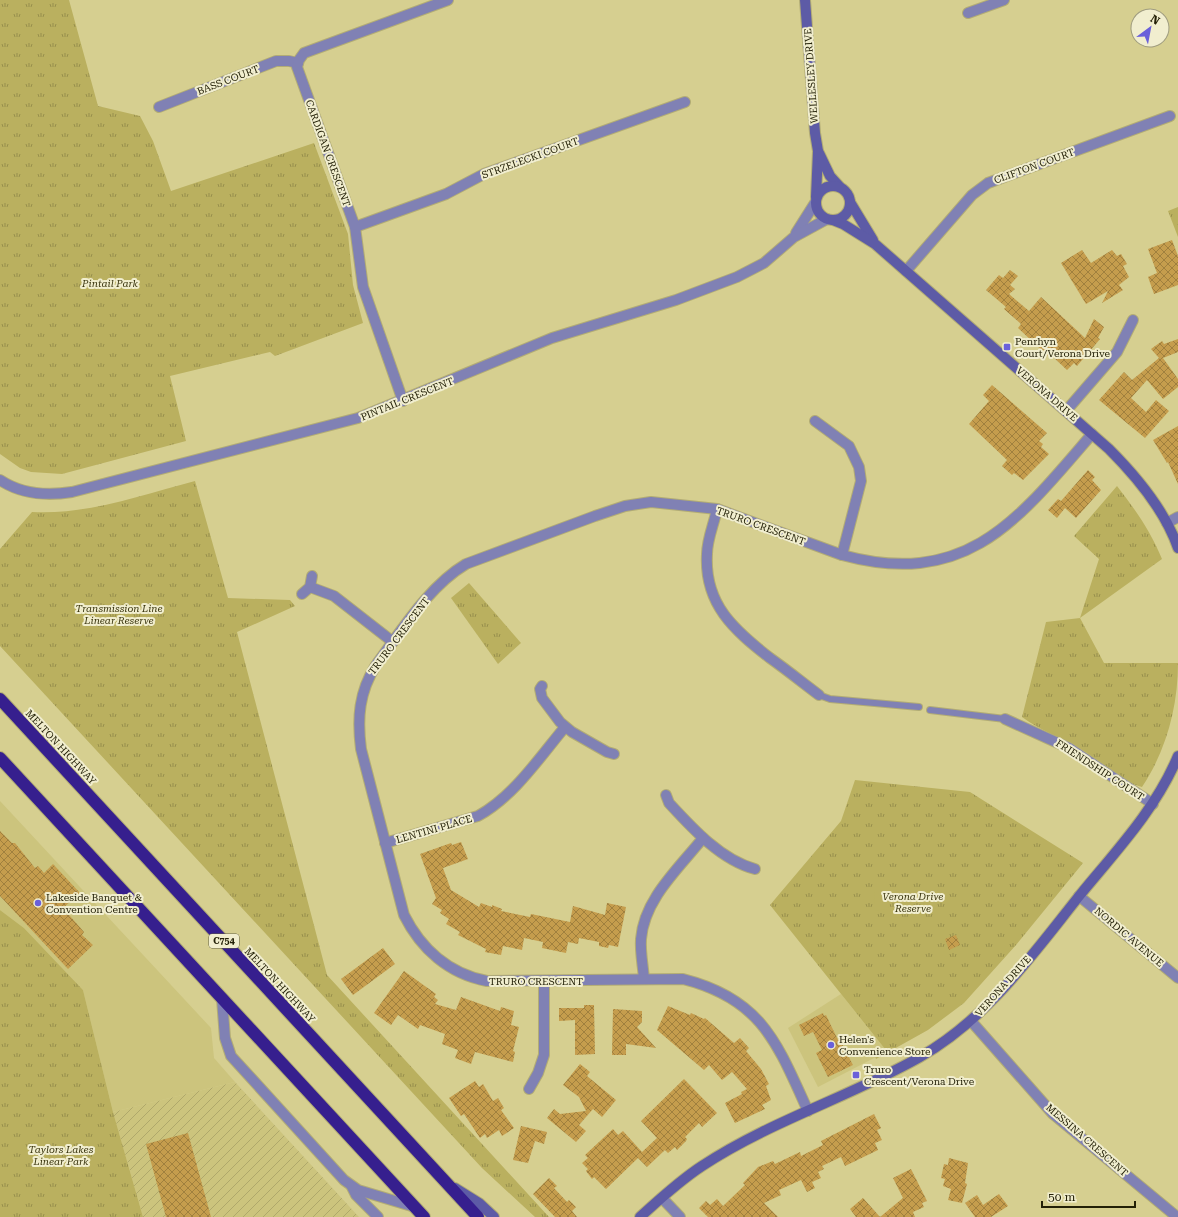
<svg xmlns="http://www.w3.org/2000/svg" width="1178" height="1217" font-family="'Roboto Serif',serif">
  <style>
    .built { fill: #ccc47d }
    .industrial { fill: url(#industrial-furrows) }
    .grass { fill: url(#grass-tufts) }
    .pitch { fill: #bab05f }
    .building { fill: url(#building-cross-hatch) }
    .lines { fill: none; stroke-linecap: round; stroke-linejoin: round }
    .lane-casing { stroke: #b2ac75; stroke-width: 8 }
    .street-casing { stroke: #b2ac75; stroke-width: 12 }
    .secondary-casing { stroke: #b2ac75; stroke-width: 12 }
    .highway-casing { stroke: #b2ac75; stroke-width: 14 }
    .lane { stroke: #8081b4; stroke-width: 6 }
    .street { stroke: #8081b4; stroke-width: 10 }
    .secondary { stroke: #5d5ba6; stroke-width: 10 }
    .highway { stroke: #361f8e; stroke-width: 12 }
    .poi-dot { fill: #6a60da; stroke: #f1eecf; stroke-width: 1.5 }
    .labels { text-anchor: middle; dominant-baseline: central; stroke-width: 4; stroke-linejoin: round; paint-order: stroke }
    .shield { fill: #f1eecf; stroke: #615e43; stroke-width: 1 }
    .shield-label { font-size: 9px; font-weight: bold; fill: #232007 }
    .street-label { font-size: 10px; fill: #232007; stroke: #f1eecf }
    .park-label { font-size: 10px; font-style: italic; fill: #38330d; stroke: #f1eecf }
    .poi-label { font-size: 10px; fill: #232007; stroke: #f1eecf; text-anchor: start }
  </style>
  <defs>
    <pattern id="industrial-furrows" width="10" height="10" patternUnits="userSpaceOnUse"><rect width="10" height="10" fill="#ccc47d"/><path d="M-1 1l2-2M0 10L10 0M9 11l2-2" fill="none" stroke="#afa86b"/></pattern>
    <pattern id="grass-tufts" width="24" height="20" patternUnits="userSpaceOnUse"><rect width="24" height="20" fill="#bab05f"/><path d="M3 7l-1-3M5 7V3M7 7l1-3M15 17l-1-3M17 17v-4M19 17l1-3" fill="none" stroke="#978f4c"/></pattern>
    <pattern id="building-cross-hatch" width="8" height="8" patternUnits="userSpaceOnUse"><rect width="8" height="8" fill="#c59d4d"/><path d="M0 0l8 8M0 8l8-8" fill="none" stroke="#a0803e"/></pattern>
  </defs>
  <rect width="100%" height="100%" fill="#d6cf90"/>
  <g class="built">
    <path d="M0,801L211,1028L214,1058L235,1082L113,1112L83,990L24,928L0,910Z"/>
    <path d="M841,994L885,1049L876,1057L818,1087L788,1028Z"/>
  </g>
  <path class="industrial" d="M235,1082L359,1217H143L113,1112Z"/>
  <g class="grass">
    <path d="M0,0H69L98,106L140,116L153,141L171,191L314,143L348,234L353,285L363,323L275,356L270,352L170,376L186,441L62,474L31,472L20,468L0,454Z"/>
    <path d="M1178,207V237L1168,211Z"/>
    <path d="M195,481L228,598L290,600L295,606L237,632L327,975L549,1217H535L482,1168L0,646V549L32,512C87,515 142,495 195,481Z"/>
    <path d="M1117,486C1135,509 1151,532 1162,559L1080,618L1104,663H1178C1178,707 1166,751 1142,787C1123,783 1096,758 1079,748C1060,737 1039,730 1022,717L1046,622L1080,618L1099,559L1074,536Z"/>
    <path d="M469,583L521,643L498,664L451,598Z"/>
    <path d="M855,780L970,792L1083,863L1016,945L964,1003L928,1030L876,1059L875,1056L885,1049L770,905L841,821Z"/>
    <path d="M0,910L24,928L83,990L113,1112L143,1217H0Z"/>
  </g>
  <path class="pitch" d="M874,892H881L888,895L891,902L887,909L875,911Z"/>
  <g class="building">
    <path d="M1172,240L1178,256V285L1154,294L1148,277L1157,273L1148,249Z"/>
    <path d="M1082,250L1091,263L1112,250L1117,256L1121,254L1127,264L1123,266L1129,277L1119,285L1123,290L1102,303L1108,291L1086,304L1061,263Z"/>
    <path d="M1010,270L1018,276L1010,285L1015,289L1009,294L1029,311L1041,297L1085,338L1094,319L1104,327L1098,338L1100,339L1077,366L1074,363L1067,370L1051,355L1049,357L1018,328L1021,324L1004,309L1006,307L986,290L999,275L1003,278Z"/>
    <path d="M1178,339V352L1163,358L1178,379V387L1163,399L1147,380L1131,398L1146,412L1156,400L1169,411L1145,438L1099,400L1124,372L1132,380L1159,358L1151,349L1162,341L1164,344Z"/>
    <path d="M992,385L1047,433L1039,441L1043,444L1041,447L1049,454L1023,480L1014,473L1012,475L1002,466L1007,460L969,424L989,401L983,395Z"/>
    <path d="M1178,426V484L1168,462L1167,463L1153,440Z"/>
    <path d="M1088,470L1095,477L1092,480L1101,490L1076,518L1065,508L1057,518L1048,510L1058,499L1061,501Z"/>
    <path d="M0,831L12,843H15L35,868L38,866L44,873L53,864L80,893L63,908L84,932L82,935L93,945L68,969L0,896Z"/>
    <path d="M461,842L468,859L443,868L451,890L479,907L481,903L492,907V905L502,909L501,911L530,917L531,914L570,922L573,906L605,915L607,903L626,907L618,947L609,945L608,948L599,946V942L579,938L578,944L568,942L566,953L542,948L543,942L524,938L522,950L503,946L501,955L485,952L486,949L458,935L460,932L446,924L449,919L440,913L442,910L432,904L436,898L420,854L451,843L452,845Z"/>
    <path d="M956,935L960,945L949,950L945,939Z"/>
    <path d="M383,948L395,964L353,995L341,979Z"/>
    <path d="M404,971L436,994L434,997L438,1000L435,1004L456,1010L461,997L500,1011L501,1007L514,1011L511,1025L519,1027L513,1051L515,1052L513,1062L475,1052L471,1064L455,1058L458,1050L442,1044L445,1034L420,1025L418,1029L398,1015L391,1025L374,1013Z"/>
    <path d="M584,1005H594L595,1054L575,1055V1020L559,1021V1008H584Z"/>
    <path d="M668,1006L690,1015L691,1013L704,1019L705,1018L734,1043L740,1038L749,1048L746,1051L761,1069L769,1084L766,1086L771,1100L762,1105L765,1109L735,1123L725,1103L742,1094L741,1092L747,1089L732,1072L722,1080L709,1065L704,1070L657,1030Z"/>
    <path d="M613,1009L642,1011V1022L637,1027L656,1048L626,1044V1055H612Z"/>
    <path d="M823,1013L824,1016L826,1015L838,1040H840L853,1065L828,1077L816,1053L822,1050L813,1032L804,1036L799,1025Z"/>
    <path d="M580,1064L590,1072L587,1076L616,1100L602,1117L593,1109L579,1125L586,1131L576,1142L547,1118L554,1109L560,1114L586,1111L579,1097L563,1085Z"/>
    <path d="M684,1079L717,1113L702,1127L699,1123L685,1137L687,1139L686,1141L677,1150L675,1147L668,1153L665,1150L647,1167L638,1158L606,1189L594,1177L592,1179L586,1171L588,1169L582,1163L588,1158L585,1155L613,1129L618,1135L623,1131L642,1152L657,1138L641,1121Z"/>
    <path d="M475,1081L479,1087L483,1084L493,1101L498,1098L504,1108L501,1110L514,1128L502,1136L499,1130L487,1138L485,1134L480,1138L464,1114L461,1116L449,1098Z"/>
    <path d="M874,1114L881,1128L877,1130L882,1140L875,1143L878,1150L845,1166L841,1157L822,1166L824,1169L818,1172L821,1178L812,1182L815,1188L807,1192L801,1180L779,1190L781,1195L764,1203L778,1217H708L699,1208L706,1201L710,1205L717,1199L723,1206L745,1185L743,1183L758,1167L773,1161L775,1164L800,1152L801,1156L823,1145L821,1141Z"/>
    <path d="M521,1126L547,1132L544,1144L535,1141L528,1163L513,1160Z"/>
    <path d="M188,1133L211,1217H166L146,1144Z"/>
    <path d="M949,1158L968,1163L965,1183L967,1184L962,1203L948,1200L951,1189L943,1186L945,1179L941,1178L944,1164L948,1165Z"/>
    <path d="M911,1169L927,1201L922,1203L924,1207L913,1212L915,1217H856L850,1209L863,1198L880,1217L903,1198L893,1178Z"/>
    <path d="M549,1178L557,1186L554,1188L567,1202L569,1200L576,1207L572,1211L577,1217H555L533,1194Z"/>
    <path d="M999,1194L1008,1206L991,1217H975L965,1203L977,1195L983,1205Z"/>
  </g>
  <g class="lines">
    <g class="lane-casing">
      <g id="lane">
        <path d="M819,695L830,699L919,707"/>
        <path d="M930,710L1005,719"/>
      </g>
    </g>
    <g class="street-casing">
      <g id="street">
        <path d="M968,13L1004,0"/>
        <path d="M159,107L276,61H289L298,63"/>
        <path d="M355,227L446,194L484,174L685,102"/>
        <path d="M796,233L815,203"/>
        <path d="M906,271L972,195L988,183L1170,116"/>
        <path d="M403,401L363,287L355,227L297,67L299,60L304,53L448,0"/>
        <path d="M1066,411L1117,352L1133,320"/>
        <path d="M815,421L849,446L859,467L861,481L842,555"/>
        <path d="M0,480C21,494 47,496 72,492L358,418L552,338L676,300L737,277L764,263L794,237L827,219"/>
        <path d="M717,509C714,524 707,539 707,554C704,604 734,630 770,658C787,670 803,683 819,695"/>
        <path d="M1167,523L1178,517"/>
        <path d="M310,587L334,596L393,642"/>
        <path d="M302,594L310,587L312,576"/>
        <path d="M542,686L540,689L542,698L560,722L572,732L607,752L614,754"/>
        <path d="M1005,719L1069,748L1153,804"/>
        <path d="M666,795L669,803C692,828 721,860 755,869"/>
        <path d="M385,843L478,816C514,796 539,758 565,727"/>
        <path d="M1079,896L1178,978"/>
        <path d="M644,979C643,966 640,951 641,939C644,899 679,868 703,838"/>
        <path d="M222,999L225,1038L231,1056L344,1180L358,1190L415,1207"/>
        <path d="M971,1021L1053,1114L1177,1217"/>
        <path d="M529,1089L538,1073L544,1055V982"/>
        <path d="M808,1111C777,1043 762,999 683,979L487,981C449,974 421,949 404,915L361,749C357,718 359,692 376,665C402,630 429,586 466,564L595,516L625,506L651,502L717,509L842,555C967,589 1018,520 1092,434"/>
        <path d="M352,1187L356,1195L378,1217"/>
        <path d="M662,1198L680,1217"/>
      </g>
    </g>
    <g class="secondary-casing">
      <g id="secondary">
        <path d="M805,0L815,133L818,151L816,197"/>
        <path d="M819,153L830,176L840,187"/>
        <circle cx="833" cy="203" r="17"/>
        <path d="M850,202L873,240"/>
        <path d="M833,220L843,224L875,244L1109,449C1137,477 1165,510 1178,548"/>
        <path d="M455,1188L479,1203L494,1217"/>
        <path d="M640,1217C660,1199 679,1181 702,1166C770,1121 850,1097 920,1057C988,1018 1032,955 1080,895C1116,851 1156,809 1178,756"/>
      </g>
    </g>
    <g class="highway-casing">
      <g id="highway">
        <path d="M0,699L478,1217"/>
        <path d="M0,758L424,1217"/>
      </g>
    </g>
    <use href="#lane" class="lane"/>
    <use href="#street" class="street"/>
    <use href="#secondary" class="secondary"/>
    <use href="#highway" class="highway"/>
  </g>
  <g class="poi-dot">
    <rect x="1003" y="343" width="8" height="8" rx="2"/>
    <circle cx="38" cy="903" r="4"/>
    <circle cx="831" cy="1045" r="4"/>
    <rect x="852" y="1071" width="8" height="8" rx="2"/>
  </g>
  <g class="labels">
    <rect class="shield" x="209" y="934" width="30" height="14" rx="3"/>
    <g class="shield-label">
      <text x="224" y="941">C754</text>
    </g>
    <g class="street-label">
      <text transform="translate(811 76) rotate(-94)">WELLESLEY DRIVE</text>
      <text transform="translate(228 80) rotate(-21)">BASS COURT</text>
      <text transform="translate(328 153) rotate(70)">CARDIGAN CRESCENT</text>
      <text transform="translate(530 158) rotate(-20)">STRZELECKI COURT</text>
      <text transform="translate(1034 166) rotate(-20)">CLIFTON COURT</text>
      <text transform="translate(1047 394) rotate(41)">VERONA DRIVE</text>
      <text transform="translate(407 399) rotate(-22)">PINTAIL CRESCENT</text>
      <text transform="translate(761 526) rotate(20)">TRURO CRESCENT</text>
      <text transform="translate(399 636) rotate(-53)">TRURO CRESCENT</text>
      <text transform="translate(61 747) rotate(47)">MELTON HIGHWAY</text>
      <text transform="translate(1100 770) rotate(33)">FRIENDSHIP COURT</text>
      <text transform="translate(434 829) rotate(-16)">LENTINI PLACE</text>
      <text transform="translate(1129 937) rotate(40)">NORDIC AVENUE</text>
      <text x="536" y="981">TRURO CRESCENT</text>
      <text transform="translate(280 985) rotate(47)">MELTON HIGHWAY</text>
      <text transform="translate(1003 986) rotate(-48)">VERONA DRIVE</text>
      <text transform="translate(1087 1140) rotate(41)">MESSINA CRESCENT</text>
    </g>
    <g class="park-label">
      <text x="110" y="283">Pintail Park</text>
      <text x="119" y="608">Transmission Line<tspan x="119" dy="12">Linear Reserve</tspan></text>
      <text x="913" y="896">Verona Drive<tspan x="913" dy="12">Reserve</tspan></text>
      <text x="61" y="1149">Taylors Lakes<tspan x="61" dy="12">Linear Park</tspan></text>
    </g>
    <g class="poi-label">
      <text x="1015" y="341">Penrhyn<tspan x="1015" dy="12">Court/Verona Drive</tspan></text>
      <text x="46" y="897">Lakeside Banquet &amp;<tspan x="46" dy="12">Convention Centre</tspan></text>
      <text x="839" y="1039">Helen's<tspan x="839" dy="12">Convenience Store</tspan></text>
      <text x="864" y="1069">Truro<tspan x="864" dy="12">Crescent/Verona Drive</tspan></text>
    </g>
  </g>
  <g transform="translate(1150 28) rotate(32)"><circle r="19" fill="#f1eecf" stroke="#9f9c7f"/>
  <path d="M0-3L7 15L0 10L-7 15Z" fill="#6a60da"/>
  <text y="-6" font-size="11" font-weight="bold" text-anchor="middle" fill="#232007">N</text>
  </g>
  <path d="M1042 1201v6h93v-6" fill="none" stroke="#232007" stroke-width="2"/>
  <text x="1048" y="1201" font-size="12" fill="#232007" stroke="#f1eecf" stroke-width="3" paint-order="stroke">50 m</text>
</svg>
